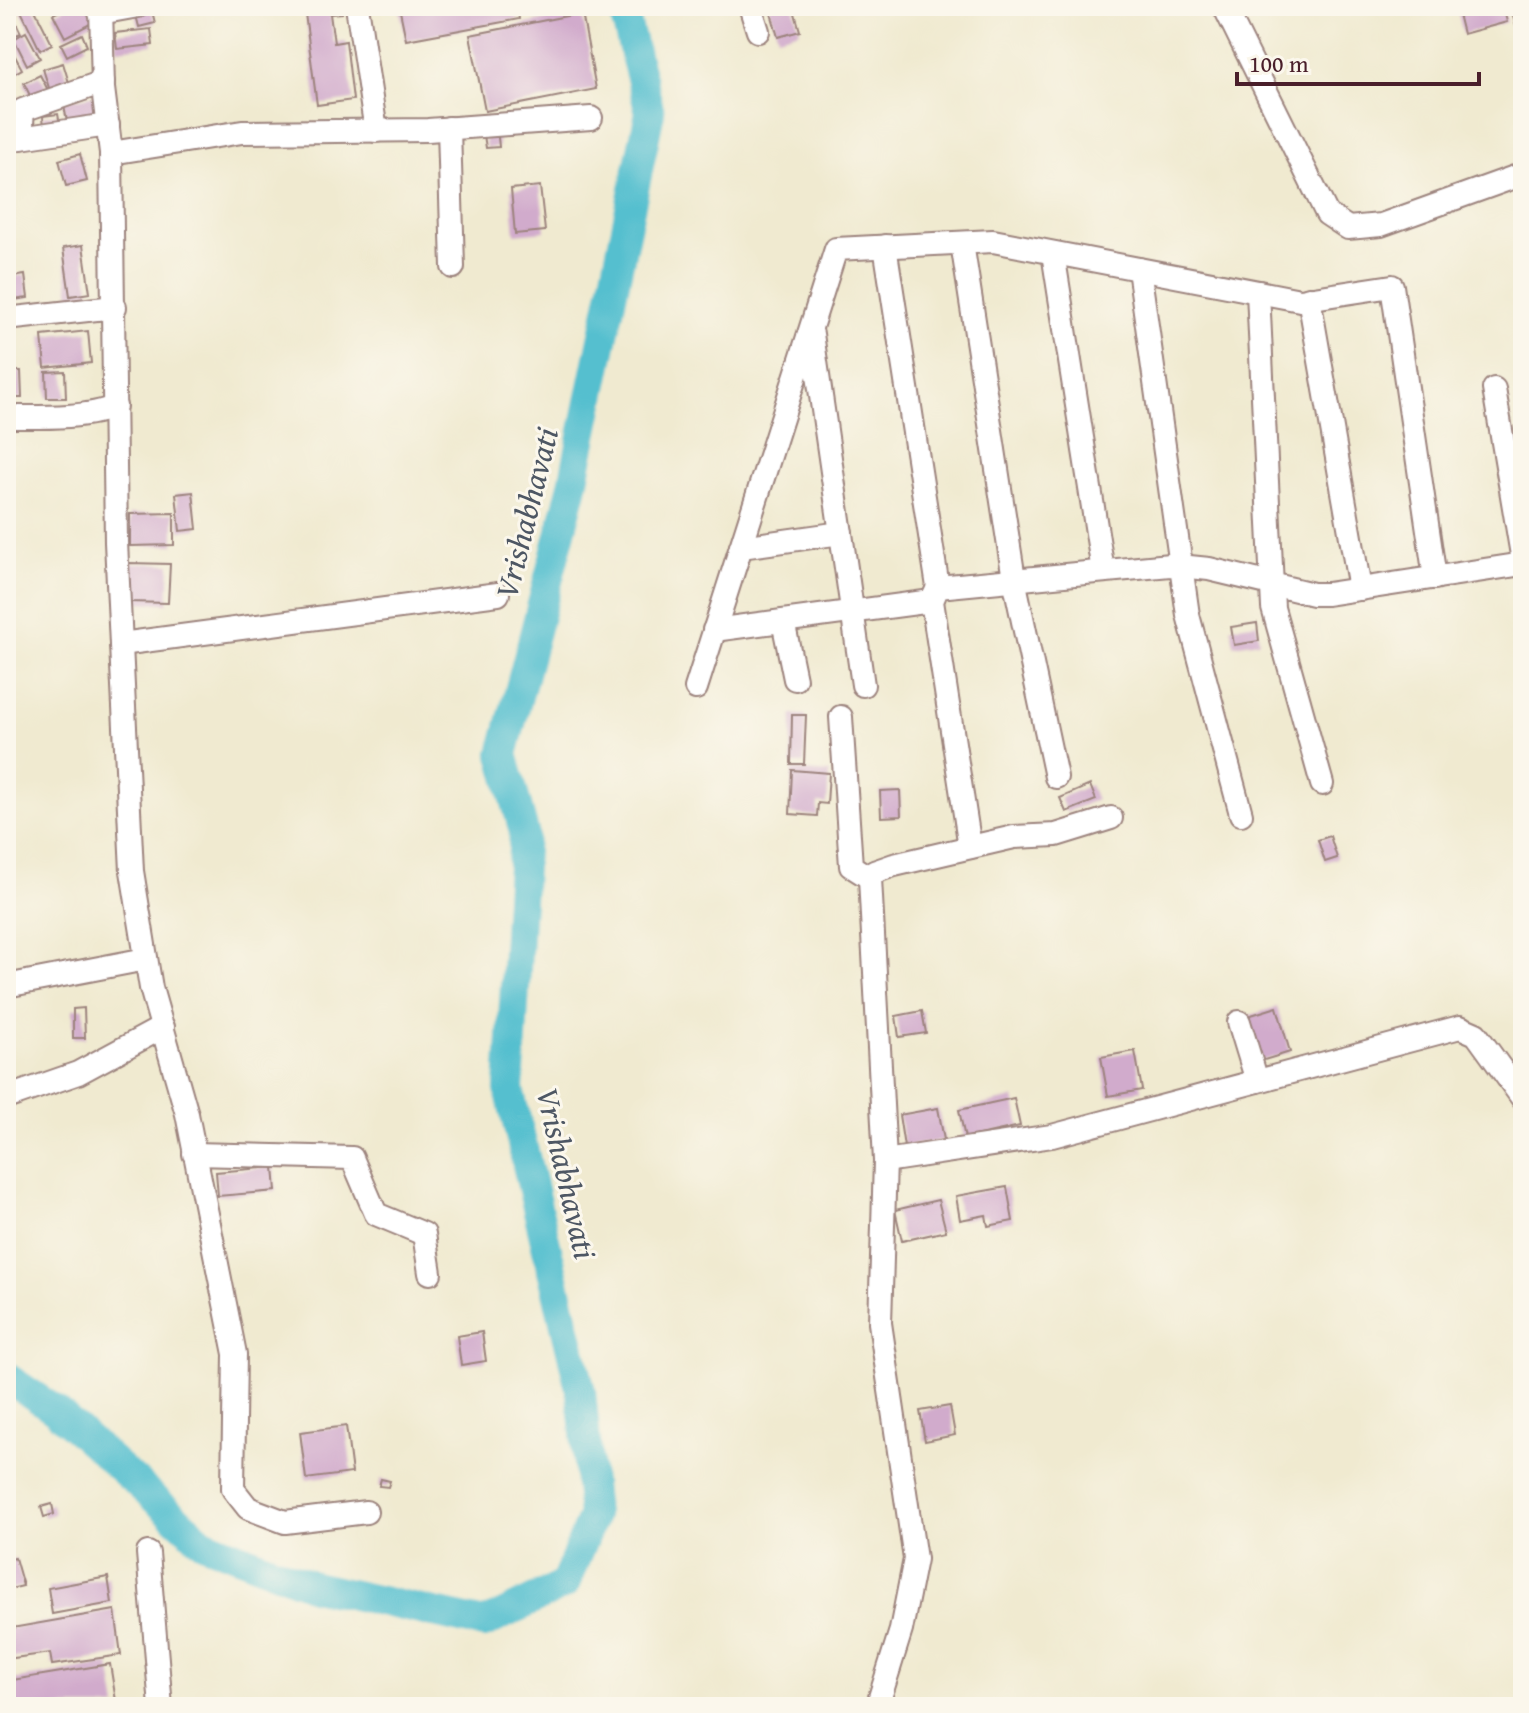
<svg xmlns="http://www.w3.org/2000/svg" width="1529" height="1713" font-family="'Gentium Book Plus',serif">
  <style>
    .lines { fill: none; stroke-linecap: round; stroke-linejoin: round }
    .river { stroke: #54bfcf; stroke-width: 30 }
    .building { fill: #d1abcc }
    .minor-casing { stroke: #9d847e; stroke-width: 26 }
    .minor { stroke: #fff; stroke-width: 22 }
    .labels { text-anchor: middle; dominant-baseline: central; stroke-width: 6; stroke-linejoin: round; paint-order: stroke }
    .water-label { font-size: 32px; font-style: italic; fill: #4e5764; stroke: #fbf7ec }
  </style>
  <rect width="100%" height="100%" fill="#fbf7ec"/>
  <filter id="ink" filterUnits="userSpaceOnUse"><feTurbulence type="fractalNoise" baseFrequency=".0125" numOctaves="2"/><feDisplacementMap in="SourceGraphic" scale="16" xChannelSelector="R" yChannelSelector="G"/><feConvolveMatrix kernelMatrix="1 2 1 2 8 2 1 2 1" color-interpolation-filters="sRGB"/></filter>
  <filter id="wash" filterUnits="userSpaceOnUse"><feTurbulence type="fractalNoise" baseFrequency=".006" numOctaves="4" result="noise"/><feDisplacementMap in="SourceGraphic" scale="32" xChannelSelector="R" yChannelSelector="G"/><feGaussianBlur stdDeviation="1.8" result="paint"/><feColorMatrix in="noise" values="0 0 0 0 0 0 0 0 0 0 0 0 0 0 0 0 0 1.4 0 .05"/><feComposite in="paint" operator="in"/></filter>
  <g filter="url(#wash)">
    <rect width="100%" height="100%" fill="#f0ead0"/>
    <g class="lines">
      <path class="river" d="M6,1377L55,1410L203,1542L313,1586L484,1624L565,1584L593,1515L581,1392L509,1089L524,832L503,754L572,489L650,112L622,6"/>
    </g>
    <g id="blocks">
      <g class="building">
        <path d="M33,6L52,44L40,50L19,7Z"/>
        <path d="M70,6H89L96,21L65,37L53,14Z"/>
        <path d="M304,6H341L342,13L330,14L334,43L346,41L353,100L317,105Z"/>
        <path d="M399,6H517L519,19L406,40Z"/>
        <path d="M769,6H793L800,31L778,37Z"/>
        <path d="M1456,6H1503L1507,22L1463,34Z"/>
        <path d="M1510,6H1523V46L1522,47Z"/>
        <path d="M151,7L155,23L139,27L135,11Z"/>
        <path d="M10,10L21,33L6,39V12Z"/>
        <path d="M582,13L596,89L485,111L470,35Z"/>
        <path d="M151,29L153,45L117,49L115,33Z"/>
        <path d="M26,32L40,58L27,65L14,39Z"/>
        <path d="M82,34L87,46L67,56L61,44Z"/>
        <path d="M9,45L22,69L6,78V46Z"/>
        <path d="M63,63L70,86L50,91L43,69Z"/>
        <path d="M40,75L49,92L32,100L24,83Z"/>
        <path d="M97,95L102,120L68,126L63,101Z"/>
        <path d="M58,114L60,125L44,127L43,116Z"/>
        <path d="M497,128L499,147L486,148L483,129Z"/>
        <path d="M80,154L87,181L66,186L59,160Z"/>
        <path d="M540,186L545,231L515,234L511,189Z"/>
        <path d="M83,245L90,293L70,296L63,248Z"/>
        <path d="M25,275L28,298L6,301V278Z"/>
        <path d="M88,331L91,363L45,368L42,336Z"/>
        <path d="M6,371H21L22,398H6Z"/>
        <path d="M65,371L66,398H47L46,372Z"/>
        <path d="M193,492L197,529L180,531L176,494Z"/>
        <path d="M174,513V545L130,546V514Z"/>
        <path d="M129,563L170,564L168,603L128,602Z"/>
        <path d="M1257,623L1259,641L1234,645L1231,627Z"/>
        <path d="M792,715H806L804,764H791Z"/>
        <path d="M792,770L829,773L827,804L818,803L817,816L790,814Z"/>
        <path d="M1090,785L1096,800L1066,812L1060,798Z"/>
        <path d="M900,790L901,816L881,817L880,791Z"/>
        <path d="M1330,836L1337,858L1325,862L1318,840Z"/>
        <path d="M1277,1007L1290,1052L1261,1061L1248,1016Z"/>
        <path d="M84,1008L85,1038H73V1009Z"/>
        <path d="M922,1011L926,1033L899,1037L896,1016Z"/>
        <path d="M1135,1051L1142,1090L1108,1096L1101,1057Z"/>
        <path d="M1014,1098L1020,1126L965,1138L959,1110Z"/>
        <path d="M938,1108L944,1140L904,1147L899,1115Z"/>
        <path d="M274,1167L276,1191L218,1196L216,1172Z"/>
        <path d="M1007,1187L1013,1221L988,1226L986,1215L960,1220L956,1196Z"/>
        <path d="M938,1200L946,1231L902,1241L895,1210Z"/>
        <path d="M482,1332L486,1361L461,1365L457,1336Z"/>
        <path d="M950,1406L955,1435L925,1441L920,1411Z"/>
        <path d="M346,1426L352,1473L306,1479L300,1432Z"/>
        <path d="M381,1479L390,1481L388,1487L379,1486Z"/>
        <path d="M52,1504L54,1514L44,1517L41,1507Z"/>
        <path d="M15,1558L23,1586L6,1590V1560Z"/>
        <path d="M108,1577L112,1603L52,1614L48,1588Z"/>
        <path d="M115,1610L121,1655L52,1665L50,1653L6,1659V1629Z"/>
        <path d="M110,1664L117,1707H6V1681Z"/>
      </g>
    </g>
  </g>
  <g filter="url(#ink)">
    <use href="#blocks" fill-opacity="0" stroke="#9d847e" stroke-width="2"/>
    <g class="lines">
      <g class="minor-casing">
        <g id="minor">
          <path d="M101,6L103,88L111,153L116,542L132,871L151,988L187,1114L235,1354L233,1489L248,1508L285,1522L366,1512"/>
          <path d="M357,6L376,131"/>
          <path d="M750,6L758,31"/>
          <path d="M1224,6L1327,214L1348,228L1381,225L1523,174"/>
          <path d="M100,13L138,6"/>
          <path d="M449,128L453,267"/>
          <path d="M21,138L23,110L103,82"/>
          <path d="M7,140L108,125"/>
          <path d="M111,153L242,132L428,130L591,118"/>
          <path d="M962,243L1014,579L1056,777"/>
          <path d="M885,246L938,587"/>
          <path d="M1053,253L1103,571"/>
          <path d="M1139,269L1188,615L1241,814"/>
          <path d="M1258,292L1273,608L1322,784"/>
          <path d="M1309,298L1360,589"/>
          <path d="M6,319L115,307"/>
          <path d="M812,334L863,685"/>
          <path d="M1494,389L1523,561"/>
          <path d="M6,417C34,417 90,419 115,406"/>
          <path d="M741,547L841,533"/>
          <path d="M783,621L795,679"/>
          <path d="M714,630L932,601"/>
          <path d="M121,644L498,594"/>
          <path d="M696,688L836,249L993,241L1300,300L1392,286L1435,578"/>
          <path d="M841,717L851,866L870,878"/>
          <path d="M970,847L932,601L938,587L1170,565L1209,569L1313,594H1327L1523,564"/>
          <path d="M6,986L146,959"/>
          <path d="M1239,1022L1257,1081"/>
          <path d="M6,1098L78,1073L163,1027"/>
          <path d="M194,1154L352,1158L376,1214L424,1234L430,1273"/>
          <path d="M885,1161L1052,1136L1460,1027L1476,1034L1523,1099"/>
          <path d="M148,1553L161,1707"/>
          <path d="M877,1707L901,1630L915,1559L880,1323L885,1161L870,878L874,872L894,865L1014,837L1056,835L1111,818"/>
        </g>
      </g>
      <use href="#minor" class="minor"/>
    </g>
  </g>
  <g class="labels">
    <g class="water-label">
      <text transform="translate(526 513) rotate(-76)">Vrishabhavati</text>
      <text transform="translate(567 1173) rotate(77)">Vrishabhavati</text>
    </g>
  </g>
  <rect width="1529" height="1713" fill="none" stroke="#fbf7ec" stroke-width="32"/>
  <path d="M1237 72v12h242v-12" fill="none" stroke="#4a1f2b" stroke-width="4"/>
  <text x="1249" y="72" font-size="24" fill="#4a1f2b" stroke="#fbf7ec" stroke-width="6" paint-order="stroke">100 m</text>
</svg>
